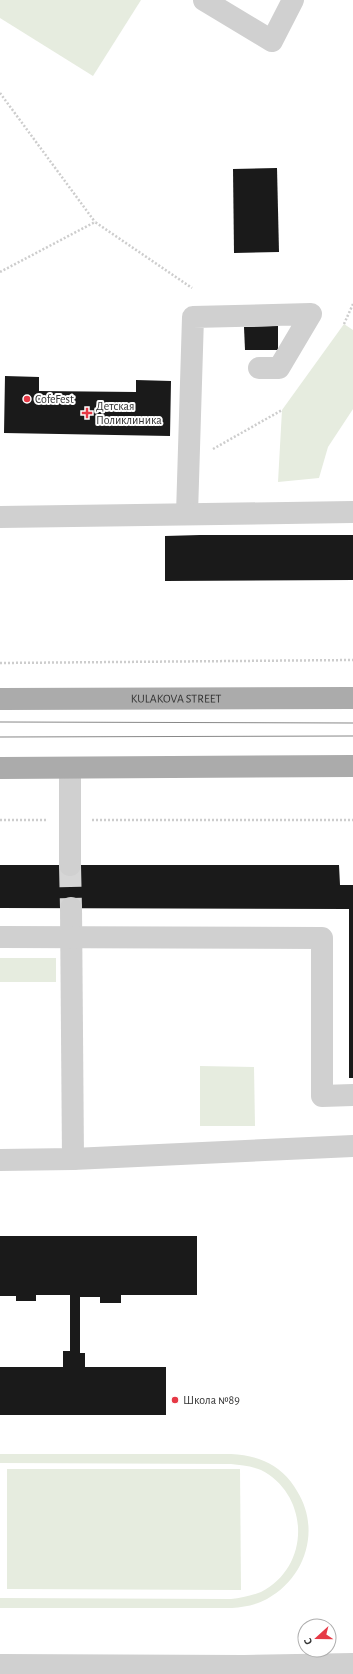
<svg xmlns="http://www.w3.org/2000/svg" width="353" height="1674" font-family="'Alegreya Sans',sans-serif">
  <style>
    .green { fill: #e6ecdf }
    .building { fill: #1a1a1a }
    .lines { fill: none; stroke-linecap: round; stroke-linejoin: round }
    .minor-tunnel { stroke: #d6d6d6; stroke-width: 22; stroke-dasharray: 22 11; stroke-linecap: butt }
    .path { stroke: #cdcdcd; stroke-width: 2.5; stroke-dasharray: 2 2; stroke-linecap: butt }
    .minor { stroke: #d0d0d0; stroke-width: 22 }
    .major { stroke: #ababab; stroke-width: 22 }
    .tram { stroke: #888; stroke-width: 1 }
    .poi-dot { fill: #e63946; stroke: #fff; stroke-width: 1.5 }
    .labels { text-anchor: middle; dominant-baseline: central; stroke-width: 4; stroke-linejoin: round; paint-order: stroke }
    .poi-label { font-size: 12px; fill: #333; stroke: #fff; text-anchor: start }
    .street-label { font-size: 12px; fill: #333; stroke: #fff }
  </style>
  <rect width="100%" height="100%" fill="#fff"/>
  <g class="green">
    <path d="M0,0H141L93,76L0,18Z"/>
    <path d="M344,324L353,330V409L328,447L319,478L278,482L282,410Z"/>
    <rect x="0" y="958" width="56" height="24"/>
    <path d="M200,1066L254,1067L255,1126H200Z"/>
    <path d="M0,1454H231C243,1455 253,1456 264,1461C277,1466 290,1478 297,1491C321,1529 306,1578 267,1599C256,1605 244,1607 232,1608H0V1598L231,1599C241,1598 251,1596 261,1592C311,1567 310,1495 261,1470C251,1466 241,1465 231,1464L0,1463Z"/>
    <path d="M7,1469H240L241,1590L7,1589Z"/>
  </g>
  <g class="building">
    <path d="M277,168L279,252L234,253L233,169Z"/>
    <path d="M278,326V350H245L244,327Z"/>
    <path d="M5,376L39,377V391L136,392V380L171,381L170,436L4,433Z"/>
    <path d="M200,535H353V580L165,581V536Z"/>
    <path d="M0,865H339L340,885H353V1078H349V909L0,908Z"/>
    <path d="M0,1236H197V1295H121V1303H100V1297H80V1353H85V1367H166V1415H0V1367H63V1351H70V1295H36V1301H16V1296H0Z"/>
  </g>
  <g class="lines">
    <path class="minor-tunnel" d="M70,865L71,908"/>
    <g class="path">
      <path d="M0,93L95,222"/>
      <path d="M0,272L95,222L192,288"/>
      <path d="M344,324L353,304"/>
      <path d="M213,449L282,410"/>
      <path d="M0,663L353,660"/>
      <path d="M0,820H47"/>
      <path d="M92,820H353"/>
    </g>
    <g class="minor">
      <path d="M204,0L272,41L293,0"/>
      <path d="M187,514L193,317L311,314L279,368H259"/>
      <path d="M0,517L353,512"/>
      <path d="M70,768V865"/>
      <path d="M71,908L73,1159"/>
      <path d="M0,937L322,938V1096L353,1095"/>
      <path d="M0,1160L73,1159L353,1146"/>
      <path d="M0,1665L244,1666L353,1664"/>
    </g>
    <g class="major">
      <path id="s1" d="M0,699L353,698"/>
      <path d="M0,768L353,766"/>
    </g>
    <g class="tram">
      <path d="M0,722L353,723"/>
      <path d="M0,737L353,736"/>
    </g>
  </g>
  <g class="poi-dot">
    <circle cx="27" cy="399" r="4"/>
    <path d="M85 407h4v4h4v4h-4v4h-4v-4h-4v-4h4z"/>
    <circle cx="175" cy="1400" r="4"/>
  </g>
  <g class="labels">
    <g class="poi-label">
      <text x="35" y="399">CofeFest</text>
      <text x="96" y="406">Детская<tspan x="96" dy="14">Поликлиника</tspan></text>
      <text x="183" y="1400">Школа №89</text>
    </g>
    <g class="street-label">
      <text stroke="none"><textPath href="#s1" startOffset="176">KULAKOVA STREET</textPath></text>
    </g>
  </g>
  <g transform="translate(317 1638) rotate(249)"><circle r="19" fill="#ffffff" stroke="#adadad"/>
  <path d="M0-3L7 15L0 10L-7 15Z" fill="#e63946"/>
  <text y="-6" font-size="11" font-weight="bold" text-anchor="middle" fill="#333333">С</text>
  </g>
</svg>
